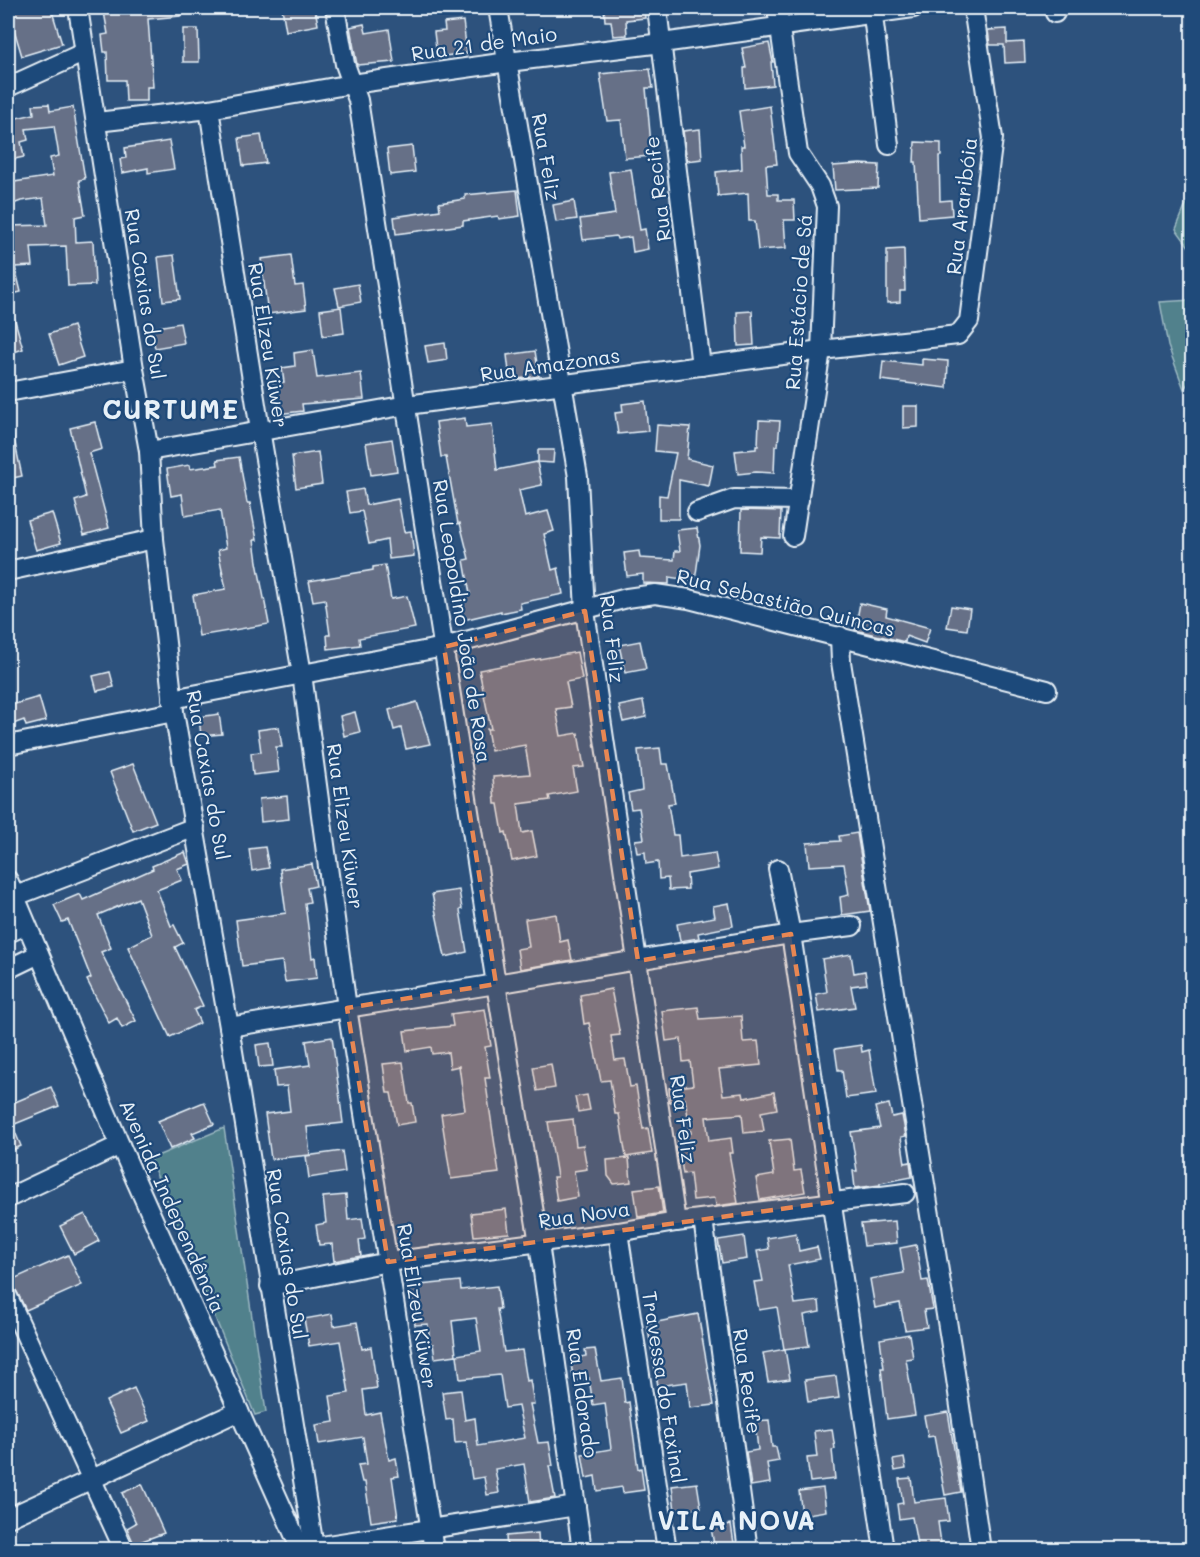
<svg xmlns="http://www.w3.org/2000/svg" width="1200" height="1557" font-family="Mali,sans-serif">
  <style>
    .green { fill: #51818c; stroke: #9cb9c2; stroke-width: 1.5 }
    .building { fill: #667087; stroke: #e8f1f8; stroke-width: 1.5 }
    .lines { fill: none; stroke-linecap: round; stroke-linejoin: round }
    .minor-casing { stroke: #e8f1f8; stroke-width: 22 }
    .minor { stroke: #1f4a7a; stroke-width: 18 }
    .marked { fill: #e88753; fill-opacity: 0.2; stroke: #e88753; stroke-width: 4.5; stroke-dasharray: 12 8; stroke-linejoin: round }
    .labels { text-anchor: middle; dominant-baseline: central; stroke-width: 4.5; stroke-linejoin: round; paint-order: stroke }
    .street-label { font-size: 20px; fill: #e8f1f8; stroke: #1f4a7a }
    .district-label { font-size: 26px; font-weight: bold; letter-spacing: 1.5px; fill: #e8f1f8; stroke: #1f4a7a }
  </style>
  <rect width="100%" height="100%" fill="#2d527d"/>
  <filter id="ink" filterUnits="userSpaceOnUse"><feTurbulence type="fractalNoise" baseFrequency=".0167" numOctaves="2"/><feDisplacementMap in="SourceGraphic" scale="12" xChannelSelector="R" yChannelSelector="G"/><feConvolveMatrix kernelMatrix="1 2 1 2 8 2 1 2 1" color-interpolation-filters="sRGB"/></filter>
  <g filter="url(#ink)">
    <g class="green">
      <path d="M1192,190V251L1176,229Z"/>
      <path d="M1192,300V378L1184,389L1168,346L1160,302Z"/>
      <path d="M224,1128L266,1412L255,1415L150,1159Z"/>
    </g>
    <g class="building">
      <path d="M16,8H51L62,44L22,56L12,23L8,24V10Z"/>
      <path d="M132,8H180V16L148,19L153,87H147V101H126L125,80H108L107,52H104L102,35L108,34L104,12Z"/>
      <path d="M282,8H315L318,25L286,31Z"/>
      <path d="M604,8H644L645,18L626,20L627,35L613,36L611,21H605Z"/>
      <path d="M463,21L467,53L437,57L434,32L445,31L444,23Z"/>
      <path d="M364,24L366,33L389,29L394,62L357,65L350,27Z"/>
      <path d="M183,29H198L199,62H183Z"/>
      <path d="M1007,29V43L1024,42L1025,62L1005,63L1004,45H990L988,30Z"/>
      <path d="M769,43L773,62H771L773,85L745,88L744,68H746L742,48Z"/>
      <path d="M650,69L653,88H646L652,156L625,158L621,120L607,121L600,74Z"/>
      <path d="M49,104L50,111L73,107L85,179L79,180L85,215L75,217L76,242L93,241L95,285L68,286L66,246L31,247L33,266L15,267L21,292L8,295V226L47,225L43,198L21,201L8,206V183L53,176L50,158L59,156L54,126L26,129L28,140L21,142L24,157L10,160L8,148V120L34,114L33,105Z"/>
      <path d="M770,106L777,164L766,165L768,194H778V200H794L795,220H784L786,248L758,250L755,221H749L748,193L718,196L716,172L742,169L741,146H744L739,111Z"/>
      <path d="M700,129L702,159L687,161L683,131Z"/>
      <path d="M261,135L266,163L243,166L239,138Z"/>
      <path d="M169,141L174,169L148,173V168L122,173L120,159L126,158L125,148Z"/>
      <path d="M915,142L941,143V156H939L940,201L951,200L952,215L919,218L916,162H914Z"/>
      <path d="M412,146L415,172L390,175L387,149Z"/>
      <path d="M860,164L879,165L878,188L835,190L833,166Z"/>
      <path d="M631,169L640,230L645,229L648,249L633,252L631,237L617,239L616,236L583,240L580,219L615,214L609,172Z"/>
      <path d="M517,190L520,216L499,219L498,216L463,221V225L396,234L394,217L440,210L439,203L465,199V195Z"/>
      <path d="M574,201L577,219L556,222L553,205Z"/>
      <path d="M904,249L905,291H900V302L887,303V250Z"/>
      <path d="M174,255L180,299L163,301L158,257Z"/>
      <path d="M291,255L295,286L303,285L306,309L268,314L261,259Z"/>
      <path d="M358,284L361,302L339,306L335,288Z"/>
      <path d="M11,306L23,349L8,354V307Z"/>
      <path d="M341,307L344,333L323,336L320,310Z"/>
      <path d="M752,311L754,345L738,346L737,312Z"/>
      <path d="M180,323L184,343L155,348L151,328Z"/>
      <path d="M73,326L83,357L59,365L49,334Z"/>
      <path d="M445,343L447,360L428,363L425,346Z"/>
      <path d="M313,350L317,378L361,373L364,399L302,404L303,411L277,414L273,383L284,382L282,368L295,366L294,353Z"/>
      <path d="M535,351L539,376L510,380L507,355Z"/>
      <path d="M922,359L948,361L947,388L881,380L883,361L922,365Z"/>
      <path d="M645,401L648,431L618,434L615,413L623,412L622,404Z"/>
      <path d="M903,406H918V427L903,428Z"/>
      <path d="M465,418L466,427L492,424L497,470L537,462L542,485L519,490L525,517L548,511L554,531L544,534L552,570L558,568L563,594L520,603L521,609L501,613V611L463,620L458,597L470,594L464,560L469,559L460,523L458,524L446,457H441L436,422Z"/>
      <path d="M759,420L780,421L778,446H775L774,473L756,472L738,474L735,451L756,449V446H758Z"/>
      <path d="M95,422L102,449L89,453L109,528L84,535L75,501L86,497L70,428Z"/>
      <path d="M657,425L690,427L687,459L713,465L709,486L679,480V519H659V495L667,496L676,453L655,451Z"/>
      <path d="M13,434L22,476L8,479V435Z"/>
      <path d="M392,439L397,471L371,475L366,443Z"/>
      <path d="M538,450H554L553,463L538,462Z"/>
      <path d="M318,452L322,484L296,488L292,456Z"/>
      <path d="M239,457L247,503H250L257,540H254L257,562L269,624L199,636L193,595L226,589L218,550L226,548L220,510L185,516L182,494L171,496L167,469L189,465L190,469L218,465L217,460Z"/>
      <path d="M363,489L366,505L398,499L404,532L411,531L414,556L389,559L387,540L369,544L362,511L350,513L346,492Z"/>
      <path d="M741,510L781,511L780,538L761,537L760,552L740,551Z"/>
      <path d="M52,513L61,543L36,550L27,520Z"/>
      <path d="M697,528L700,545L695,581L669,577V584L643,583V574L627,576L624,553L639,551L640,558L674,560L675,551H680L677,530Z"/>
      <path d="M385,565L391,599L407,596L415,628L359,638L360,645L328,649L327,635H330L325,599L313,601L309,581L373,570V567Z"/>
      <path d="M860,603L887,609L886,616L930,628L925,643L906,636L905,642L855,630Z"/>
      <path d="M951,606L970,609L967,630L947,627Z"/>
      <path d="M640,641L646,669L625,673L619,645Z"/>
      <path d="M577,652L582,679L566,682L571,707L556,709L561,736L578,733L584,767L573,768L577,791L549,796L550,800L518,804L522,833L532,831L537,856L512,861L506,832L503,833L498,804H495L493,777L530,774L525,745L491,751L487,729H491L479,670Z"/>
      <path d="M110,672L114,687L97,691L93,676Z"/>
      <path d="M39,697L46,721L26,726L24,720L8,726V706Z"/>
      <path d="M643,701L646,717L623,722L619,706Z"/>
      <path d="M417,702L430,744L406,749L401,728L394,730L389,710Z"/>
      <path d="M355,712L360,732L344,736L340,716Z"/>
      <path d="M219,714L222,734L201,736L199,717Z"/>
      <path d="M279,727L282,747H276L279,772L253,775L251,753L261,752L258,730Z"/>
      <path d="M660,748L662,764H668L675,803L668,804L673,835H678L680,858L715,853L718,869L687,874L688,889L669,890L668,878L659,879L658,862L646,864L645,852L637,853L635,840L644,839L639,808L631,809L628,793L642,790L638,750Z"/>
      <path d="M133,764L156,822L133,831L110,772Z"/>
      <path d="M287,796L289,819L261,822L259,799Z"/>
      <path d="M857,833L870,911L842,915L840,897L849,895L844,864L809,866L807,843L840,841L839,836Z"/>
      <path d="M265,847L269,868L252,871L249,849Z"/>
      <path d="M185,852L189,864L177,869L182,880L157,890L171,926L174,925L183,943L175,947L203,1006L194,1010L200,1023L170,1037L128,947L152,935L138,898L98,915L111,948L101,952L136,1021L122,1028L117,1018L109,1023L87,980L91,978L68,920L62,922L54,905L80,894L83,900L153,869L152,866Z"/>
      <path d="M312,864L316,886L307,888L310,902L305,903L312,958L315,957L317,978L285,982L282,961L242,966L236,920L286,913L280,869Z"/>
      <path d="M459,890L462,909L460,910L467,952L445,957L432,894Z"/>
      <path d="M729,903L733,926L698,933L699,938L680,941L677,924L715,917L713,906Z"/>
      <path d="M556,914L560,942L568,940L572,960L520,969L517,949L529,947L525,919Z"/>
      <path d="M851,954L854,973L865,971L867,984L851,986L855,1007L819,1012L816,994L827,992L822,959Z"/>
      <path d="M611,989L620,1035L611,1036L615,1060L625,1059L630,1087L636,1086L643,1129L648,1128L652,1153L626,1157L619,1114H615L610,1080L601,1081L589,1023L584,1024L580,995Z"/>
      <path d="M698,1007L700,1019L741,1016L743,1042L758,1041L761,1065L719,1069L723,1095L743,1093L744,1098L774,1092L777,1109L761,1112L764,1131L744,1133L742,1114L706,1117L709,1141L731,1138L733,1153H729L738,1203L716,1206L715,1198L693,1200L690,1173L683,1174L677,1134L691,1133L685,1099L670,1102L669,1088L693,1085L690,1061L683,1062L681,1039L666,1041L662,1011Z"/>
      <path d="M485,1009L491,1046L485,1047L490,1078H485L499,1173L451,1179L441,1114L465,1110L459,1066L450,1068L448,1052L432,1054L431,1047L407,1051L404,1031L453,1026L451,1014Z"/>
      <path d="M332,1037L343,1123L307,1127L310,1155L271,1159L265,1114L290,1111L287,1086L276,1087L274,1070L310,1065L306,1041Z"/>
      <path d="M270,1043L273,1066L259,1067L256,1045Z"/>
      <path d="M861,1045L862,1052L869,1050L876,1094L846,1098L842,1070H838L835,1049Z"/>
      <path d="M403,1062L409,1103H412L415,1122L397,1125L391,1093H387L383,1064Z"/>
      <path d="M551,1064L555,1088L537,1091L533,1067Z"/>
      <path d="M51,1087L59,1106L15,1124L8,1105Z"/>
      <path d="M587,1095L590,1110L578,1112L575,1097Z"/>
      <path d="M204,1102L214,1124L192,1133L195,1138L170,1149L158,1121Z"/>
      <path d="M889,1104L892,1117L902,1115L906,1136L901,1137L905,1163L910,1162L912,1177L880,1183V1185L855,1188L853,1171H857L851,1132L880,1128L875,1107Z"/>
      <path d="M8,1115L21,1146L8,1152Z"/>
      <path d="M573,1119L576,1146L583,1145L587,1169L574,1171L578,1197L557,1201L553,1177H557L548,1122Z"/>
      <path d="M790,1139L794,1171L801,1170L805,1192L760,1200L756,1178L774,1175L769,1141Z"/>
      <path d="M342,1151L345,1172L309,1178L306,1156Z"/>
      <path d="M629,1158L631,1182L614,1184L608,1176L607,1160Z"/>
      <path d="M659,1186L663,1213L638,1217L634,1189Z"/>
      <path d="M346,1195L348,1220L362,1218L365,1239L359,1240L361,1256L334,1261L332,1244L319,1245L316,1225L326,1223L323,1197Z"/>
      <path d="M506,1209L509,1233L474,1236L471,1213Z"/>
      <path d="M85,1214L99,1241L74,1254L60,1226Z"/>
      <path d="M895,1221L897,1243L864,1246L861,1224Z"/>
      <path d="M796,1233L799,1251L817,1247L820,1259L788,1265L795,1304L819,1301L820,1312L804,1315L809,1346L784,1349L777,1307L759,1310L754,1282L763,1281L757,1251L769,1249L767,1238Z"/>
      <path d="M744,1236L747,1259L722,1263L718,1240Z"/>
      <path d="M916,1245L922,1281L928,1280L933,1309L924,1310L927,1327L905,1330L900,1303L875,1308L870,1279L904,1273L900,1248Z"/>
      <path d="M68,1255L82,1285L26,1310L11,1280Z"/>
      <path d="M460,1281L461,1290L497,1286L500,1309H497L504,1352L522,1350L527,1381L530,1380L534,1404H530L538,1443L549,1442L553,1466H549L555,1498L530,1502L524,1464L495,1469L499,1493L487,1495L484,1477L472,1479L466,1442L455,1443L453,1419L446,1420L442,1392L461,1390L465,1420L475,1418L478,1446L525,1438L518,1406L505,1408L500,1375L460,1379L457,1355L481,1351L476,1318L452,1321L456,1355L435,1358L433,1344L430,1345L428,1324L415,1325L410,1286Z"/>
      <path d="M332,1314L334,1326L357,1322L362,1349L371,1347L377,1388L363,1390L366,1415L380,1412L389,1460L396,1458L399,1476L392,1477L398,1518L371,1522L365,1482H362L358,1465L367,1464L363,1437L319,1444L316,1425L334,1422L330,1396L349,1393L340,1341L309,1346L304,1319Z"/>
      <path d="M698,1314L714,1405L690,1408L687,1382L658,1386L647,1324Z"/>
      <path d="M909,1334L913,1358L906,1359L915,1415L887,1419L881,1368H884L880,1339Z"/>
      <path d="M595,1349L601,1381L622,1378L625,1403L629,1402L638,1469L641,1468L644,1490L623,1493L622,1487L597,1491L595,1476L586,1478L582,1454L611,1449L605,1403L593,1405L589,1378L574,1381L570,1359L586,1356L585,1350Z"/>
      <path d="M785,1349L790,1379L768,1382L763,1353Z"/>
      <path d="M836,1376L839,1398L808,1402L805,1380Z"/>
      <path d="M134,1388L149,1421L121,1433L106,1401Z"/>
      <path d="M948,1412L961,1492L945,1495L934,1436L928,1437L924,1416Z"/>
      <path d="M769,1420L772,1447H776L779,1461L767,1463L770,1483L751,1486L746,1452L758,1450L755,1421Z"/>
      <path d="M832,1429L835,1449L832,1450L835,1479L810,1482L807,1458L817,1457L814,1431Z"/>
      <path d="M904,1458L906,1469L895,1471L893,1460Z"/>
      <path d="M911,1478L914,1502L946,1498L949,1521L938,1522L942,1550H918L912,1517L899,1519L897,1504L903,1503L899,1479Z"/>
      <path d="M697,1483L701,1508L675,1511L672,1486Z"/>
      <path d="M142,1484L164,1533L134,1544L127,1528L136,1523L122,1493Z"/>
      <path d="M823,1488L826,1511L802,1515L799,1491Z"/>
      <path d="M731,1524L735,1550H715L711,1528Z"/>
      <path d="M538,1533L539,1550H507L506,1536Z"/>
    </g>
    <g class="lines">
      <g class="minor-casing">
        <g id="minor">
          <path d="M78,8L134,369L149,451L154,539L174,712L229,1027L314,1547"/>
          <path d="M335,8L345,64L358,100L496,984L539,1243L582,1550"/>
          <path d="M498,8L578,477L585,611L676,1222"/>
          <path d="M657,8L701,366"/>
          <path d="M777,8L798,153L820,186L827,206L821,350L793,536"/>
          <path d="M872,8L889,145"/>
          <path d="M1055,8V13"/>
          <path d="M8,87L85,52"/>
          <path d="M209,109L260,430L302,674L347,1008L434,1550"/>
          <path d="M97,122L209,109L352,84L508,62L662,43L913,8"/>
          <path d="M8,392L134,369"/>
          <path d="M149,451L407,405L821,350L958,335L969,321L993,138L973,8"/>
          <path d="M697,512L734,499L799,500"/>
          <path d="M8,571L154,539"/>
          <path d="M840,636L841,662L952,1352L981,1550"/>
          <path d="M172,699L444,647L627,598L655,594L689,599L1047,690"/>
          <path d="M8,745L174,712"/>
          <path d="M778,869L791,934L884,1550"/>
          <path d="M8,880L120,1145L301,1550"/>
          <path d="M13,897L195,827"/>
          <path d="M8,933L26,925"/>
          <path d="M8,969L39,954"/>
          <path d="M229,1027L496,984L791,934L852,926"/>
          <path d="M8,1198L120,1145"/>
          <path d="M703,1219L748,1550"/>
          <path d="M618,1232L667,1550"/>
          <path d="M270,1286L388,1262L618,1232L676,1222L905,1193"/>
          <path d="M8,1297L124,1550"/>
          <path d="M8,1518L239,1411"/>
          <path d="M302,1549L576,1506"/>
        </g>
      </g>
      <use href="#minor" class="minor"/>
    </g>
  </g>
  <path class="marked" d="M585,611L638,961L791,934L832,1202L388,1262L347,1008L496,984L444,647Z"/>
  <g class="labels">
    <g class="street-label">
      <text transform="translate(484 43) rotate(-8)">Rua 21 de Maio</text>
      <text transform="translate(547 157) rotate(80)">Rua Feliz</text>
      <text transform="translate(657 189) rotate(-97)">Rua Recife</text>
      <text transform="translate(961 206) rotate(-83)">Rua Araribóia</text>
      <text transform="translate(146 294) rotate(81)">Rua Caxias do Sul</text>
      <text transform="translate(798 302) rotate(-86)">Rua Estácio de Sá</text>
      <text transform="translate(269 345) rotate(81)">Rua Elizeu Küwer</text>
      <text transform="translate(550 364) rotate(-8)">Rua Amazonas</text>
      <text transform="translate(786 602) rotate(14)">Rua Sebastião Quincas</text>
      <text transform="translate(463 621) rotate(81)">Rua Leopoldino João de Rosa</text>
      <text transform="translate(613 639) rotate(83)">Rua Feliz</text>
      <text transform="translate(209 775) rotate(80)">Rua Caxias do Sul</text>
      <text transform="translate(346 826) rotate(82)">Rua Elizeu Küwer</text>
      <text transform="translate(684 1119) rotate(82)">Rua Feliz</text>
      <text transform="translate(173 1206) rotate(66)">Avenida Independência</text>
      <text transform="translate(584 1214) rotate(-8)">Rua Nova</text>
      <text transform="translate(288 1254) rotate(81)">Rua Caxias do Sul</text>
      <text transform="translate(418 1306) rotate(81)">Rua Elizeu Küwer</text>
      <text transform="translate(748 1381) rotate(82)">Rua Recife</text>
      <text transform="translate(665 1387) rotate(81)">Travessa do Faxinal</text>
      <text transform="translate(583 1393) rotate(82)">Rua Eldorado</text>
    </g>
    <g class="district-label">
      <text x="171" y="409">CURTUME</text>
      <text x="737" y="1520">VILA NOVA</text>
    </g>
  </g>
  <rect width="1200" height="1557" fill="none" stroke="#1f4a7a" stroke-width="30"/>
  <rect x="15" y="15" width="1170" height="1527" fill="none" stroke="#e8f1f8" stroke-width="2" filter="url(#ink)"/>
</svg>
